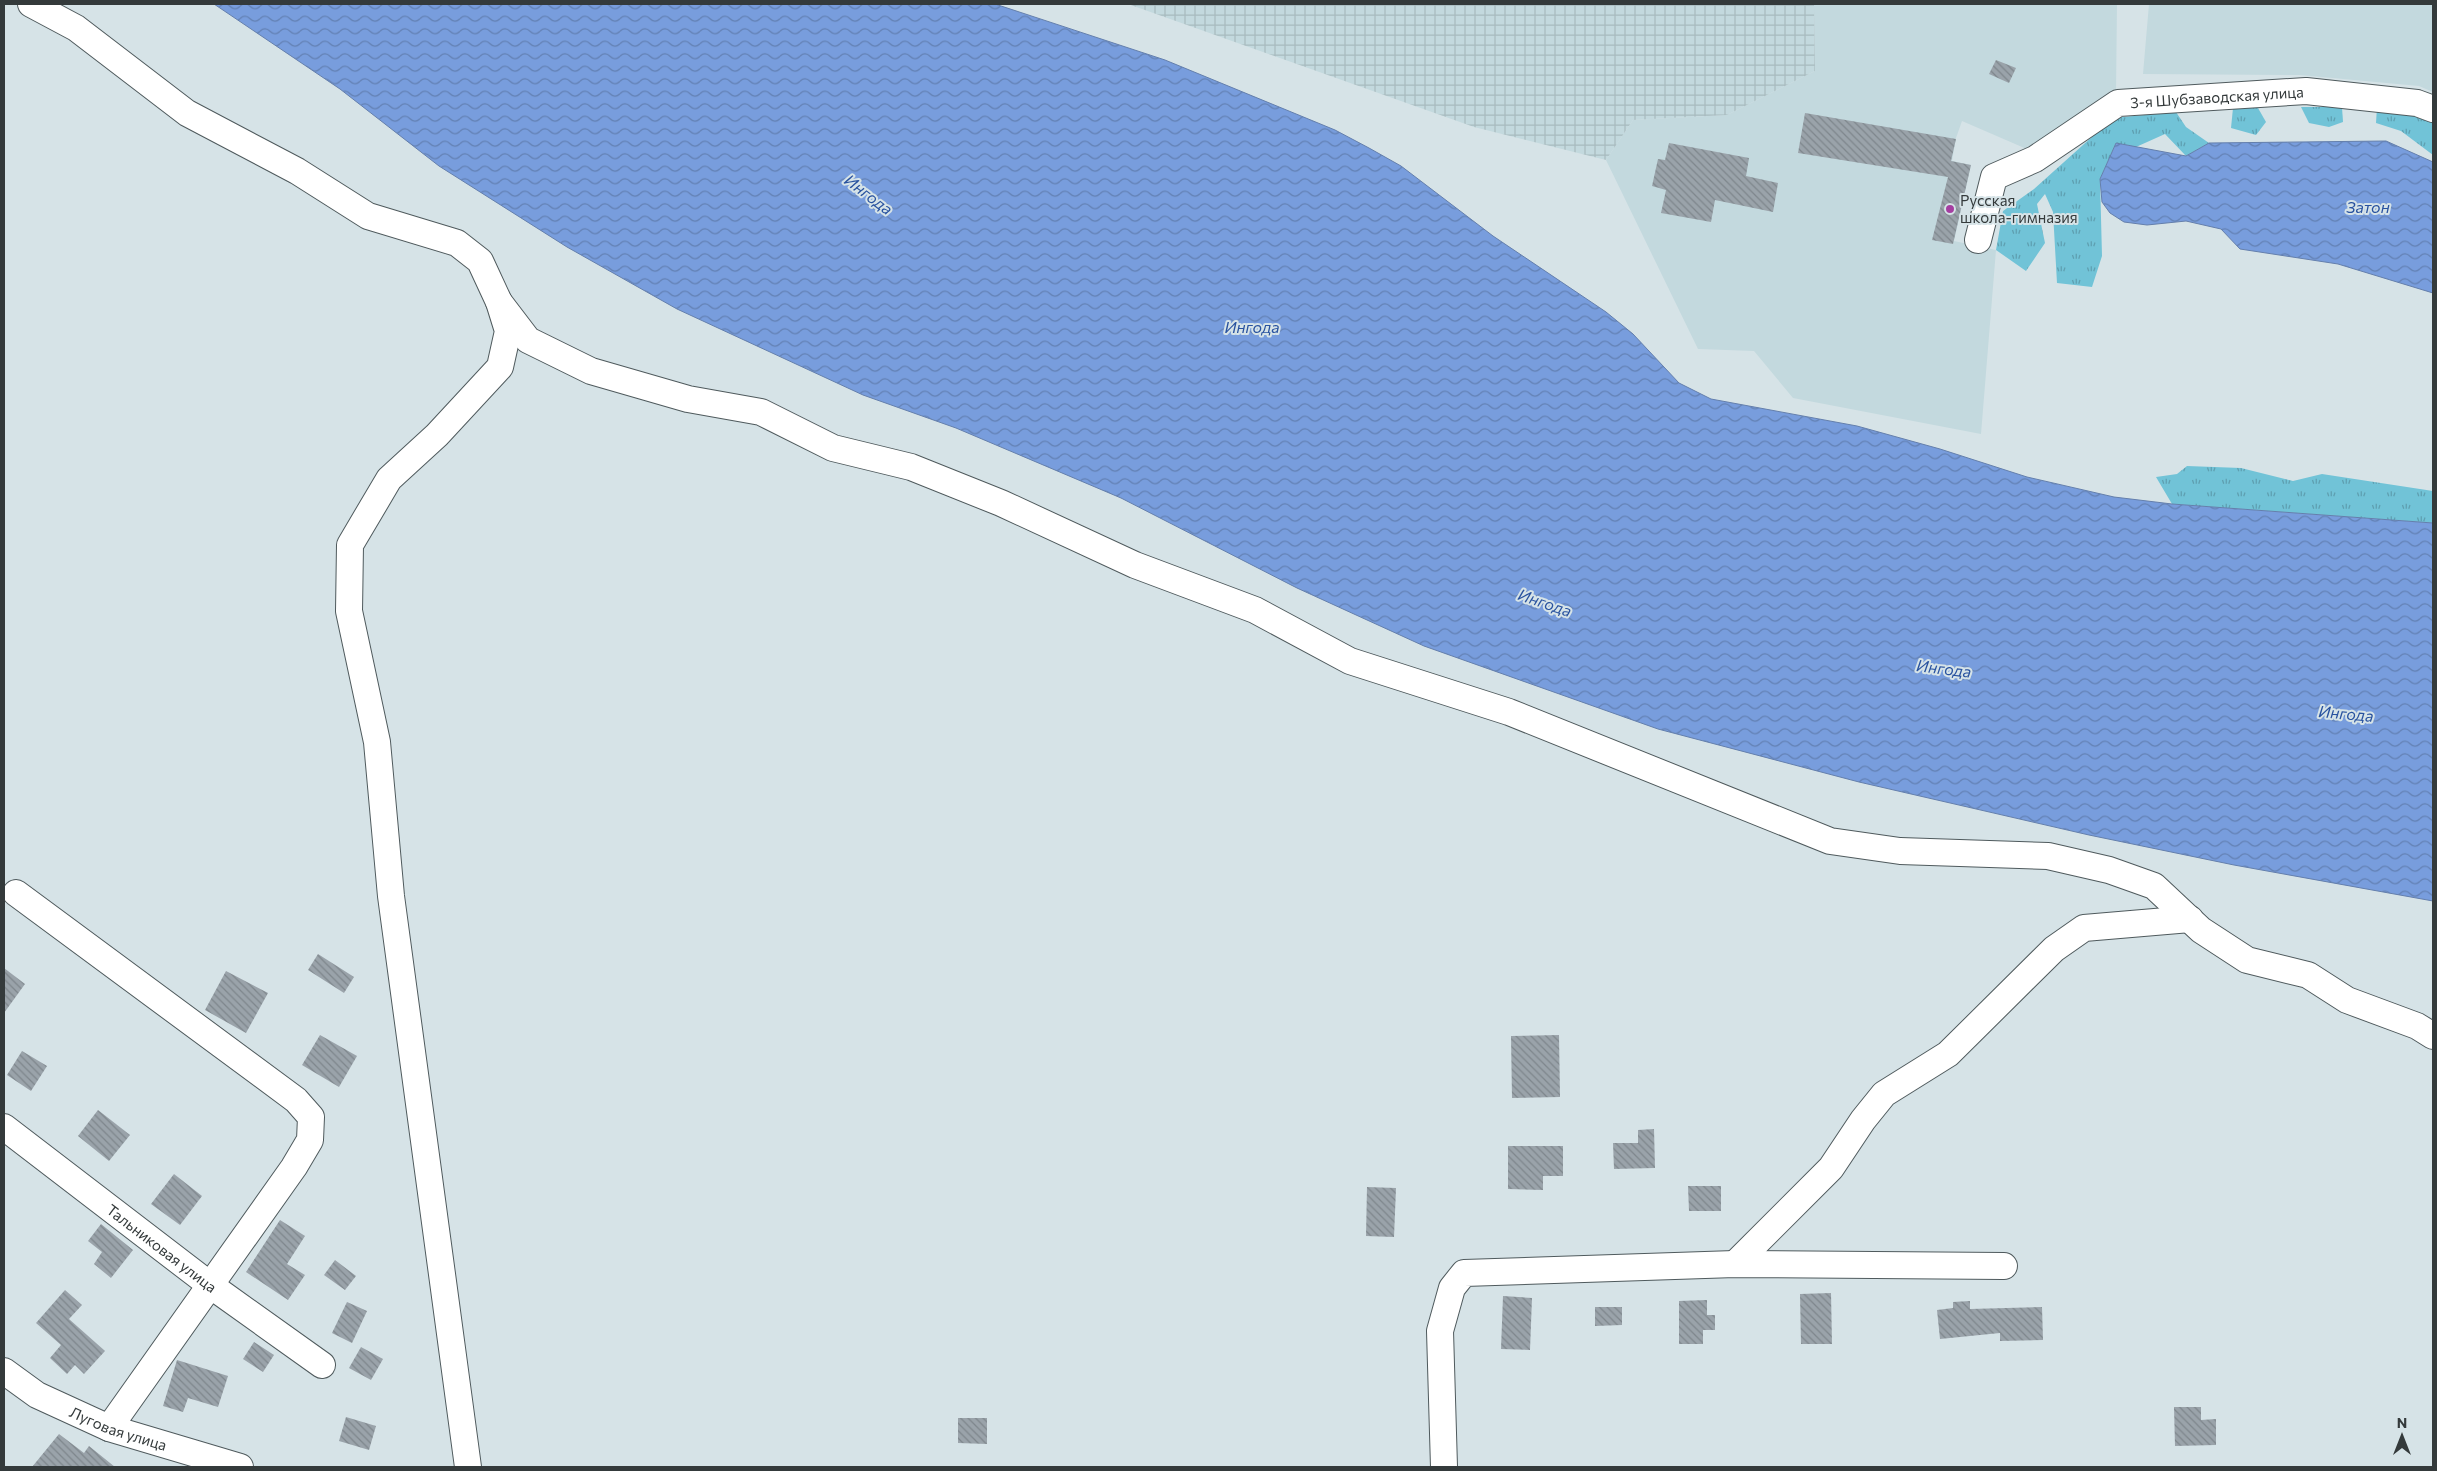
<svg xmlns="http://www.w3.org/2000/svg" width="2437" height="1471" font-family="Commissioner,sans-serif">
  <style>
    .built { fill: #c3d9de }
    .industrial { fill: url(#industrial-grid) }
    .grass { fill: url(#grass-tufts) }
    .water { fill: url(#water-waves); stroke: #647fac }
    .building { fill: url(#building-back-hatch) }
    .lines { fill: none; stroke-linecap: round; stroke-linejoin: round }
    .minor-casing { stroke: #4f5a5d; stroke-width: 28 }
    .minor { stroke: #fff; stroke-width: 26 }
    .poi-dot { fill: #a53ea1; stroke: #d6e3e7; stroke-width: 2 }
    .labels { text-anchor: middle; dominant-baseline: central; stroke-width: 4; stroke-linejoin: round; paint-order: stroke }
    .street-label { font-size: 15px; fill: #343a3b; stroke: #d6e3e7 }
    .poi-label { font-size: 15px; fill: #343a3b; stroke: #d6e3e7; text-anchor: start }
    .water-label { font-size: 16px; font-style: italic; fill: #28529f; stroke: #d6e3e7 }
  </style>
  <defs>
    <pattern id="industrial-grid" width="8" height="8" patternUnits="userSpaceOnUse" patternTransform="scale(1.25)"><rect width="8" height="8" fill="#c3d9de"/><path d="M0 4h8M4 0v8" fill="none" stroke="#a8bbbf"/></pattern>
    <pattern id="grass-tufts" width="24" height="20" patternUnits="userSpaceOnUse" patternTransform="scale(1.25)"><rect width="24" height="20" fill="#71c3d7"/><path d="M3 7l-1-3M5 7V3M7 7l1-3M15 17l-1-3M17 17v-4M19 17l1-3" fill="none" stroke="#5e9fb0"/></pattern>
    <pattern id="water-waves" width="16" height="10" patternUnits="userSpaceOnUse" patternTransform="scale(1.25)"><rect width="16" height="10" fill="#789ddd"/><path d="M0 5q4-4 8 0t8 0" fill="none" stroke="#6381b4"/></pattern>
    <pattern id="building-back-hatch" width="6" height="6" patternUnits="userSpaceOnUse" patternTransform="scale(1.25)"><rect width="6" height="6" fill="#9aa3aa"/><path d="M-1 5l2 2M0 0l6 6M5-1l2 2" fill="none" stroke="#7e868c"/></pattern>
  </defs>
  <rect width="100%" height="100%" fill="#d6e3e7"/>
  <g class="built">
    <path d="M1814,4H2117L2116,93L2029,150L1962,121L1956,138L1952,161L1971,165L1954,241L1996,250L1981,434L1793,398L1754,351L1698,349L1606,160L1633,120L1727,115L1815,71Z"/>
    <path d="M2149,4H2433V92L2419,86L2300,75L2143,74Z"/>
  </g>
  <path class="industrial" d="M1128,4H1814L1815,71L1727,115L1633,120L1606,160L1474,127Z"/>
  <g class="grass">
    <path d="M2301,107H2342L2343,122L2329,127L2309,123Z"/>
    <path d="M2377,107L2433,119V155L2401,131L2376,123Z"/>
    <path d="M2233,108H2258L2266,122L2256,135L2231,128Z"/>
    <path d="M2176,112L2186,127L2209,143L2186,156L2165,134L2136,147L2116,143L2100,179L2102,256L2092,287L2057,283L2053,212L2045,194L2037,204L2045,243L2026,271L1996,250L2003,211L2034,189L2113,118Z"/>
    <path d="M2187,466L2241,468L2293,481L2322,474L2433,491V523L2172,504L2156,477L2177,474Z"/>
  </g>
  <g class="water">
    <path d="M214,4H995L1165,60L1335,130L1369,148L1401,166L1493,236L1606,312L1633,334L1679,383L1711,399L1857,426L1940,449L2027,477L2114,497L2172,504L2433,523V901L2234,865L2089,835L1859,782L1658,729L1424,646L1297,588L1121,498L956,428L863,395L677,309L567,247L439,166L340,89Z"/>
    <path d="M2386,141L2433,162V293L2338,264L2240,249L2221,229L2186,221L2147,225L2124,222L2110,213L2102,202L2100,179L2116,143L2186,156L2209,143Z"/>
  </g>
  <g class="building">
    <path d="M1996,60L2016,68L2009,83L1989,74Z"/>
    <path d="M1805,113L1956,139L1951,161L1971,165L1953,244L1932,240L1948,177L1798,153Z"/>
    <path d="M1669,143L1749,158L1746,176L1778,183L1773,212L1715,200L1711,222L1661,213L1666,190L1652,186L1658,159L1665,160Z"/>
    <path d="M318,954L354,977L344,993L308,970Z"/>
    <path d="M4,968L25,984L4,1013Z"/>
    <path d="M226,971L268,993L246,1033L205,1010Z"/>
    <path d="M320,1035L357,1056L339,1087L302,1065Z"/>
    <path d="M1559,1035L1560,1097L1512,1098L1511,1036Z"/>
    <path d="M22,1051L47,1066L31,1091L7,1075Z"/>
    <path d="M98,1110L130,1135L109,1161L78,1136Z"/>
    <path d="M1654,1129L1655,1168L1614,1169L1613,1143H1638V1130Z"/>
    <path d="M1508,1146H1563V1176H1543V1190L1508,1189Z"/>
    <path d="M174,1174L202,1196L180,1225L151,1204Z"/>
    <path d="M1688,1186H1721V1211H1689Z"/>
    <path d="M1367,1187L1396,1188L1394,1237L1366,1236Z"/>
    <path d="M280,1220L305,1236L287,1264L305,1275L288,1300L246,1272Z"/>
    <path d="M101,1224L133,1250L111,1278L94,1264L102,1252L88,1241Z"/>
    <path d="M335,1260L356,1276L345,1290L324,1275Z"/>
    <path d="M65,1290L82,1305L69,1319L105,1351L84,1374L75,1365L67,1374L50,1358L61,1345L36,1323Z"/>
    <path d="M1831,1293L1832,1344H1801L1800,1294Z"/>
    <path d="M1503,1296L1532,1298L1530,1350L1501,1349Z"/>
    <path d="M1707,1300V1315H1715V1330H1703V1344H1679V1301Z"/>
    <path d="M1970,1301V1309L2042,1307L2043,1340L2000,1341V1333L1940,1339L1937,1310L1953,1308V1302Z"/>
    <path d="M347,1302L367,1311L352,1343L332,1333Z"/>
    <path d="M1595,1307H1622V1325L1595,1326Z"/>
    <path d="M254,1342L274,1355L263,1372L243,1359Z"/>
    <path d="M361,1347L383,1359L371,1380L349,1368Z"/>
    <path d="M177,1360L228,1376L218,1407L188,1398L183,1412L163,1406Z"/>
    <path d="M2174,1407H2201V1420L2216,1419V1445L2175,1446Z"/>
    <path d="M346,1417L376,1426L369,1450L339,1441Z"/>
    <path d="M958,1418H987V1444L958,1443Z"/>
    <path d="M59,1434L84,1453L89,1446L115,1467H32Z"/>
  </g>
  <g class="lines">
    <g class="minor-casing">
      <g id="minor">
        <path d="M31,4L76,28L187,113L297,171L368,216L457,243L480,261L499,302L508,331L500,367L437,435L389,479L350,545L349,611L377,742L391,896L468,1467"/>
        <path id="s1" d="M1978,240L1994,177L2035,159L2118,103L2306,91L2417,103L2433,109"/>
        <path d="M499,302L528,340L591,371L688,399L761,412L833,448L911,467L1001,503L1135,565L1255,610L1350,661L1509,712L1830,841L1900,851L2048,856L2109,870L2154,886L2201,930L2247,960L2308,975L2347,1000L2417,1026L2433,1036"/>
        <path d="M16,893L296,1100L311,1117L310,1140L294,1167L109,1428"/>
        <path id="s2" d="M4,1127L210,1285L322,1365"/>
        <path d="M1735,1264L1831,1168L1863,1120L1884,1094L1948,1054L2054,949L2084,928L2190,919"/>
        <path id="s3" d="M4,1371L37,1395L109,1428L240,1467"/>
        <path d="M1444,1467L1440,1331L1452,1288L1464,1273L1735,1264L2004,1266"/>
      </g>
    </g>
    <use href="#minor" class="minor"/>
  </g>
  <circle class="poi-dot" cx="1950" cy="209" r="5"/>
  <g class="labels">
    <g class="street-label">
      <text stroke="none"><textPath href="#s1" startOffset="309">3-я Шубзаводская улица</textPath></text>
      <text stroke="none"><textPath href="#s2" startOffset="199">Тальниковая улица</textPath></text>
      <text stroke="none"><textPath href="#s3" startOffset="129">Луговая улица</textPath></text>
    </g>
    <g class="poi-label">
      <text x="1960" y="200">Русская<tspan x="1960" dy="17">школа-гимназия</tspan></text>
    </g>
    <g class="water-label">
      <text transform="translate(869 194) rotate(37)">Ингода</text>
      <text x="2368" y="206">Затон</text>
      <text x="1252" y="326">Ингода</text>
      <text transform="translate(1545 602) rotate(19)">Ингода</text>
      <text transform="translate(1944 668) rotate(7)">Ингода</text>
      <text transform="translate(2346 713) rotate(5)">Ингода</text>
    </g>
  </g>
  <rect width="2437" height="1471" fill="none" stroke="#343a3b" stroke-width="10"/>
  <g transform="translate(2402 1436)" stroke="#d6e3e7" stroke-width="4" paint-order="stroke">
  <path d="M0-4L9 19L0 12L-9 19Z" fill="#343a3b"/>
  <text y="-8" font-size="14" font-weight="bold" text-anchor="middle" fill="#343a3b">N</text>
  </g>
</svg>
